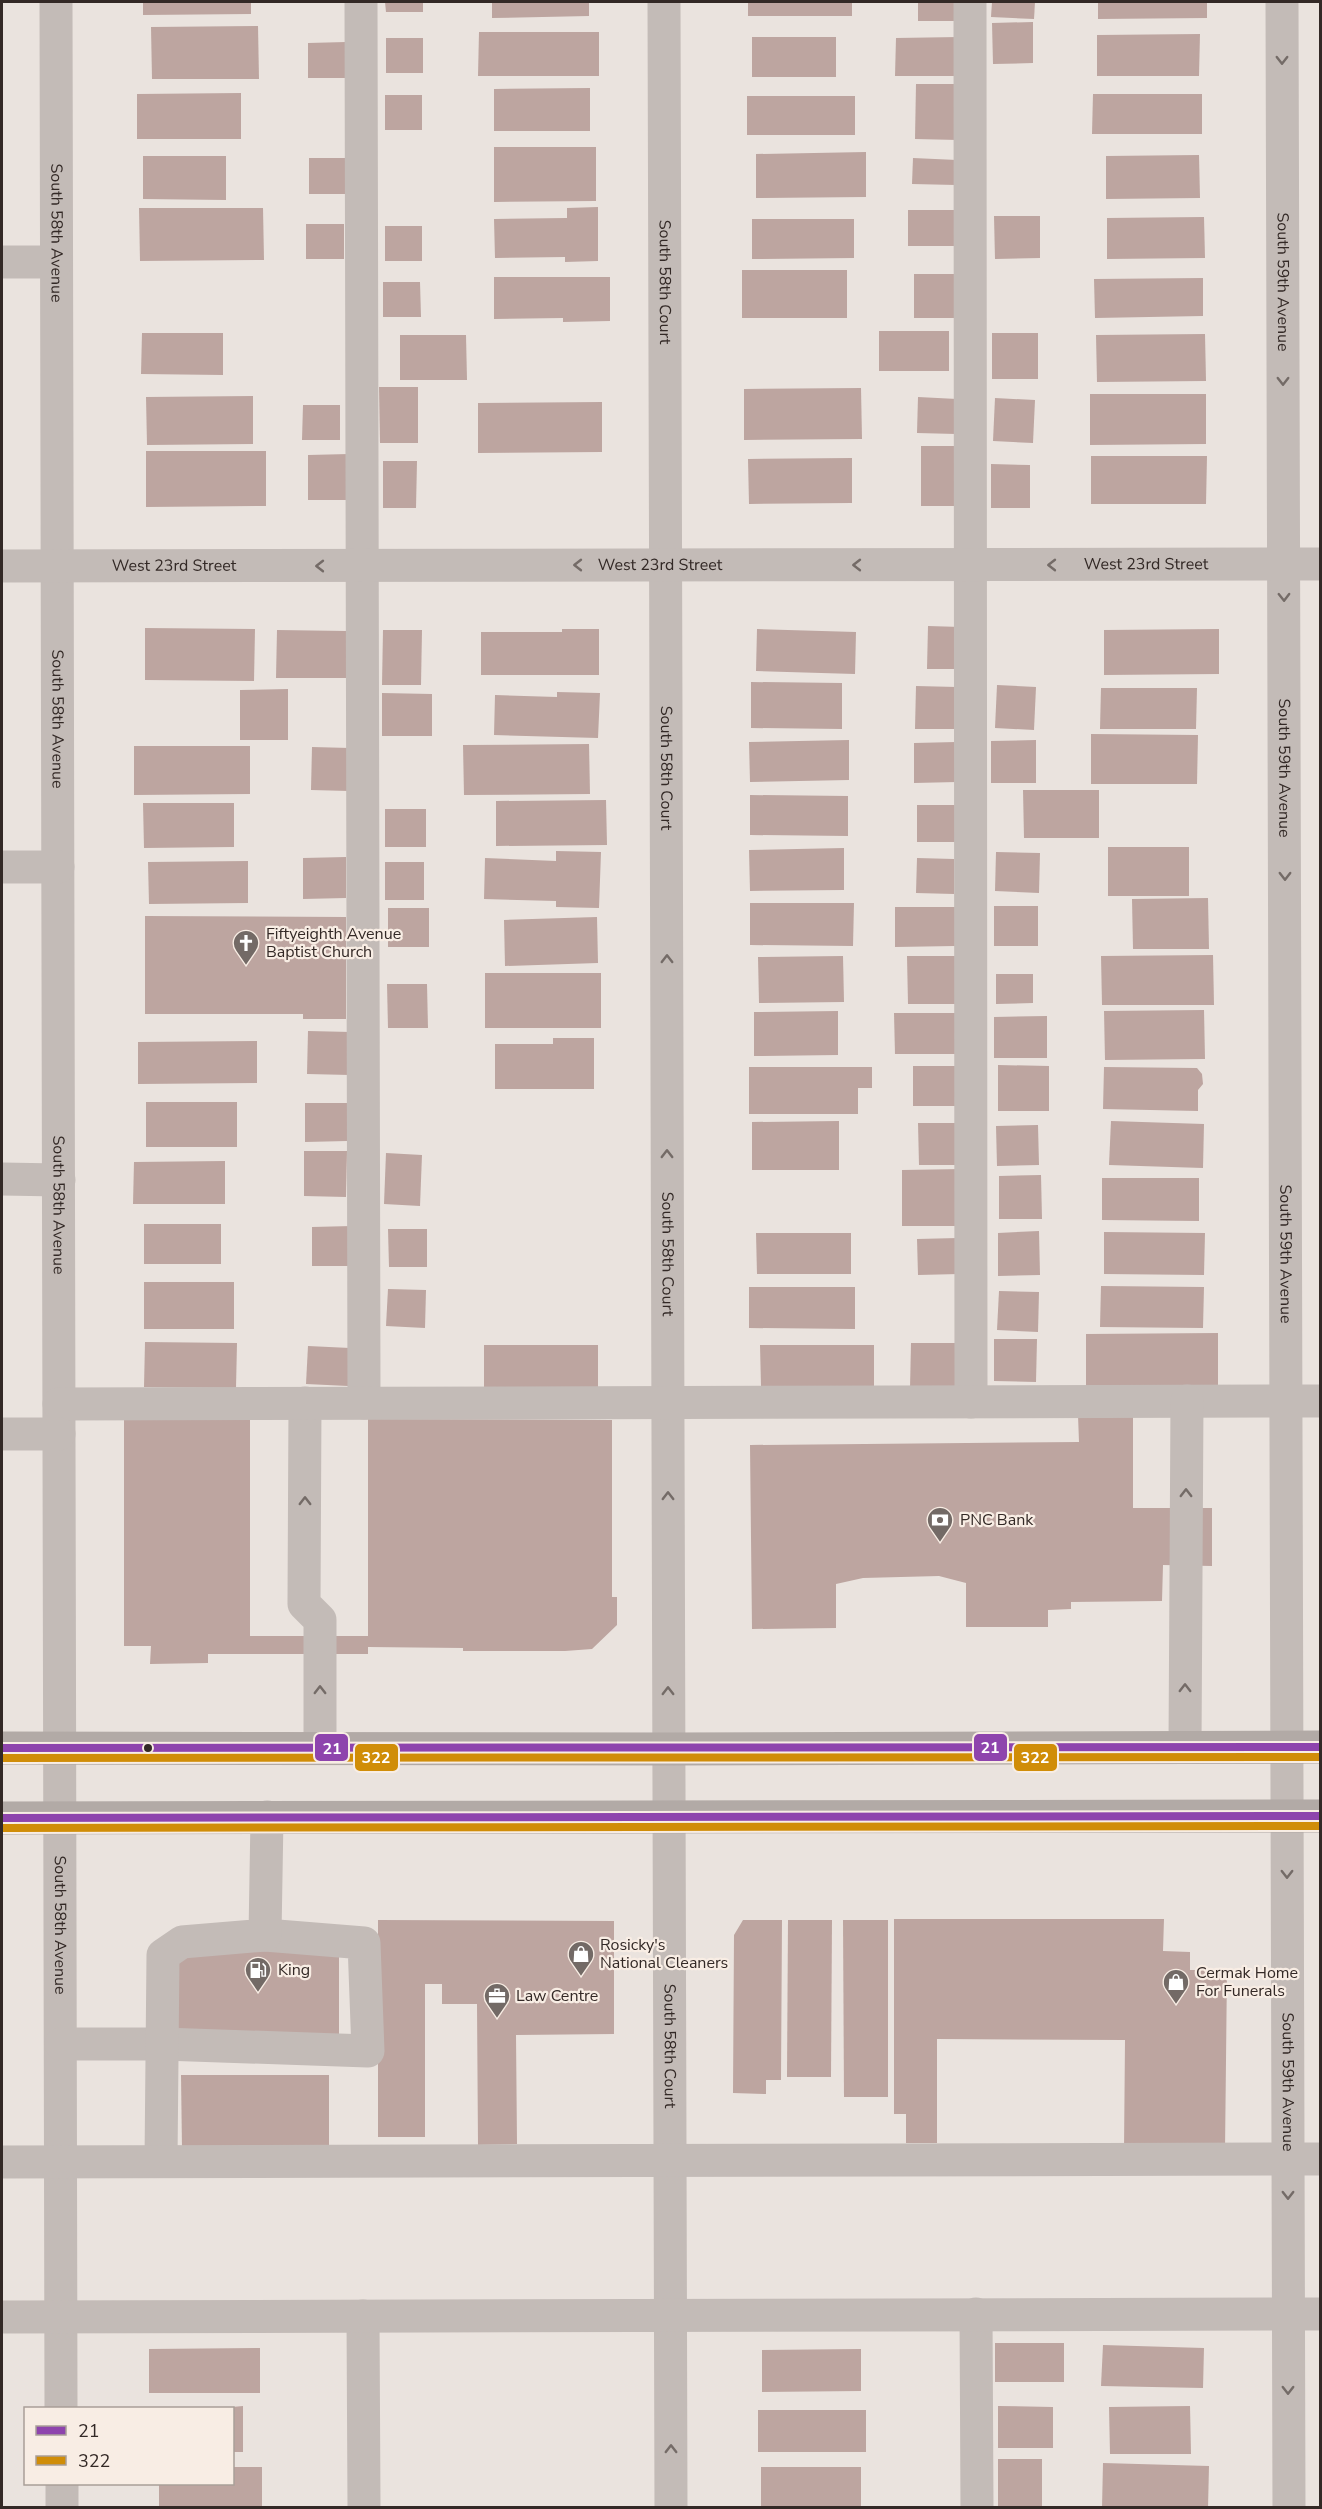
<svg xmlns="http://www.w3.org/2000/svg" width="1322" height="2509" font-family="'Nunito Sans',sans-serif">
  <style>
    .building { fill: #bda5a0 }
    .lines { fill: none; stroke-linecap: round; stroke-linejoin: round }
    .minor { stroke: #c3bbb7; stroke-width: 33 }
    .major { stroke: #b2aaa6; stroke-width: 33 }
    .bus-1-casing { stroke: #f8ede4; stroke-width: 12 }
    .bus-2-casing { stroke: #f8ede4; stroke-width: 12 }
    .bus-1 { stroke: #8e44ad; stroke-width: 8 }
    .bus-2 { stroke: #d08d08; stroke-width: 8 }
    .oneway { stroke: #746b67 }
    .bus-dot { fill: #332926; stroke: #f8ede4; stroke-width: 2 }
    .labels { text-anchor: middle; dominant-baseline: central; stroke-width: 4.5; stroke-linejoin: round; paint-order: stroke }
    .street-label { font-size: 16px; fill: #332926; stroke: #f8ede4 }
    .poi-label { font-size: 16px; fill: #332926; stroke: #f8ede4; text-anchor: start }
    .line-badge { stroke: #f8ede4; stroke-width: 2 }
    .badge-label { font-size: 16px; text-anchor: middle; font-weight: bold; fill: #fff }
  </style>
  <rect width="100%" height="100%" fill="#eae3de"/>
  <g class="building">
    <path d="M143,2H251V14L143,15Z"/>
    <path d="M385,2H423V12H386Z"/>
    <path d="M492,2H589V16L492,18Z"/>
    <rect x="748" y="2" width="104" height="14"/>
    <path d="M918,2H959L960,21H918Z"/>
    <path d="M992,2H1035L1034,19L991,17Z"/>
    <path d="M1098,2H1207V18L1098,19Z"/>
    <path d="M1033,22V63L993,64L992,23Z"/>
    <path d="M258,26L259,79H152L151,27Z"/>
    <path d="M479,32H599V76H478Z"/>
    <path d="M1200,34L1199,76H1097V35Z"/>
    <rect x="752" y="37" width="84" height="40"/>
    <path d="M959,37L960,76H895L896,38Z"/>
    <rect x="386" y="38" width="37" height="35"/>
    <path d="M346,42V78H308V43Z"/>
    <path d="M916,84H958V140L915,139Z"/>
    <path d="M590,88V131H494V89Z"/>
    <path d="M241,93V139H137V94Z"/>
    <path d="M1093,94H1202V134H1092Z"/>
    <rect x="385" y="95" width="37" height="35"/>
    <rect x="747" y="96" width="108" height="39"/>
    <path d="M494,147H596V201L494,202Z"/>
    <path d="M866,152V197L756,198V154Z"/>
    <path d="M1199,155L1200,198L1106,199V156Z"/>
    <path d="M143,156H226V200L143,199Z"/>
    <rect x="309" y="158" width="38" height="36"/>
    <path d="M913,158L957,160L956,185L912,184Z"/>
    <path d="M598,207V261L565,262V257L495,258L494,219L567,218V208Z"/>
    <path d="M139,208H263L264,260L140,261Z"/>
    <path d="M908,210H956L957,246H908Z"/>
    <path d="M994,216H1040V258L995,259Z"/>
    <path d="M1204,217L1205,258L1107,259V218Z"/>
    <path d="M752,219H854V258L752,259Z"/>
    <rect x="306" y="224" width="38" height="35"/>
    <rect x="385" y="226" width="37" height="35"/>
    <rect x="742" y="270" width="105" height="48"/>
    <rect x="914" y="274" width="44" height="44"/>
    <path d="M494,277H610V321L563,322V318L494,319Z"/>
    <path d="M1203,278V316L1095,318L1094,279Z"/>
    <path d="M383,282H420L421,317H383Z"/>
    <rect x="879" y="331" width="70" height="40"/>
    <path d="M142,333H223V375L141,374Z"/>
    <rect x="992" y="333" width="46" height="46"/>
    <path d="M1205,334L1206,381L1097,382L1096,335Z"/>
    <path d="M400,335H466L467,380H400Z"/>
    <path d="M379,387H418V443H380Z"/>
    <path d="M861,388L862,439L744,440V389Z"/>
    <path d="M1090,394H1206V444L1090,445Z"/>
    <path d="M253,396V444L147,445L146,397Z"/>
    <path d="M918,397L957,399L956,434L917,433Z"/>
    <path d="M995,398L1035,400L1033,443L993,441Z"/>
    <path d="M602,402V452L478,453V403Z"/>
    <path d="M303,405H340V440H302Z"/>
    <rect x="921" y="446" width="42" height="60"/>
    <path d="M146,451H266V506L146,507Z"/>
    <path d="M349,454L350,500H308V455Z"/>
    <path d="M1091,456H1207L1206,504H1091Z"/>
    <path d="M852,458V503L749,504L748,459Z"/>
    <path d="M383,461H417L416,508H383Z"/>
    <path d="M991,464L1030,465V508H991Z"/>
    <path d="M928,626L961,627V669H927Z"/>
    <path d="M145,628L255,629L254,681L145,680Z"/>
    <path d="M562,629H599V675H481V632H562Z"/>
    <path d="M757,629L856,632L855,674L756,671Z"/>
    <path d="M1219,629V674L1104,675V630Z"/>
    <path d="M277,630L347,631V678H276Z"/>
    <path d="M383,630H422L421,685H382Z"/>
    <path d="M751,682L842,683V729L751,728Z"/>
    <path d="M997,685L1036,687L1034,730L995,728Z"/>
    <path d="M916,686L957,687V729H915Z"/>
    <path d="M1101,688H1197L1196,729H1100Z"/>
    <path d="M288,689V740H240V690Z"/>
    <path d="M557,692L600,693L598,738L494,735L495,695L557,697Z"/>
    <path d="M382,693L432,694V736H382Z"/>
    <path d="M1091,734L1198,735L1197,784H1091Z"/>
    <path d="M849,740V780L750,782L749,742Z"/>
    <path d="M1036,740V783H991V741Z"/>
    <path d="M956,742L957,782L914,783V743Z"/>
    <path d="M589,744L590,794L464,795L463,745Z"/>
    <path d="M134,746H250V794L134,795Z"/>
    <path d="M312,747L350,748L349,791L311,790Z"/>
    <path d="M1023,790H1099V838H1024Z"/>
    <path d="M750,795L848,796V836L750,835Z"/>
    <path d="M606,800L607,845L496,846V801Z"/>
    <path d="M143,803H234V847L144,848Z"/>
    <rect x="917" y="805" width="38" height="37"/>
    <rect x="385" y="809" width="41" height="38"/>
    <rect x="1108" y="847" width="81" height="49"/>
    <path d="M844,848V890L750,891L749,850Z"/>
    <path d="M556,851L601,852L599,908L556,907V901L484,899L485,858L556,861Z"/>
    <path d="M996,852L1040,853L1039,893L995,891Z"/>
    <path d="M346,857V898L303,899V858Z"/>
    <path d="M917,858L954,859V894L916,893Z"/>
    <path d="M248,861V903L149,904L148,862Z"/>
    <rect x="385" y="862" width="39" height="38"/>
    <path d="M1208,898L1209,949H1133L1132,899Z"/>
    <path d="M750,903H854L853,946L750,945Z"/>
    <rect x="994" y="906" width="44" height="40"/>
    <path d="M895,907H955V946L895,947Z"/>
    <rect x="388" y="908" width="41" height="39"/>
    <path d="M145,916L346,917V1019H303V1014H145Z"/>
    <path d="M597,917L598,963L505,966L504,920Z"/>
    <path d="M1213,955L1214,1005H1102L1101,956Z"/>
    <path d="M843,956L844,1002L759,1003L758,957Z"/>
    <path d="M907,956H955V1004H908Z"/>
    <rect x="485" y="973" width="116" height="55"/>
    <path d="M996,974H1033V1003L996,1004Z"/>
    <path d="M387,984H427L428,1028H388Z"/>
    <path d="M1204,1010L1205,1059L1105,1060L1104,1011Z"/>
    <path d="M838,1011V1055L754,1056V1012Z"/>
    <path d="M894,1013H955V1054H895Z"/>
    <path d="M1047,1016V1058H994V1017Z"/>
    <path d="M308,1031L351,1032L350,1075L307,1074Z"/>
    <path d="M553,1038H594V1089H495V1044H553Z"/>
    <path d="M257,1041V1083L138,1084V1042Z"/>
    <path d="M998,1065L1049,1066V1111H998Z"/>
    <rect x="913" y="1066" width="44" height="40"/>
    <path d="M749,1067H872V1088H858V1114H749Z"/>
    <path d="M1104,1067L1197,1068L1202,1074L1203,1084L1198,1090V1111L1103,1109Z"/>
    <rect x="146" y="1102" width="91" height="45"/>
    <path d="M305,1103H347V1141L305,1142Z"/>
    <path d="M839,1121V1170H752V1122Z"/>
    <path d="M1111,1121L1204,1124L1203,1168L1109,1165Z"/>
    <path d="M918,1123H958L959,1165H919Z"/>
    <path d="M1038,1125L1039,1165L997,1166L996,1126Z"/>
    <path d="M304,1151H347L346,1197L304,1196Z"/>
    <path d="M386,1153L422,1155L420,1206L384,1204Z"/>
    <path d="M225,1161V1204H133L134,1162Z"/>
    <path d="M963,1169V1226H902V1170Z"/>
    <path d="M1041,1175L1042,1219H999V1176Z"/>
    <path d="M1102,1178H1199V1221L1102,1220Z"/>
    <rect x="144" y="1224" width="77" height="40"/>
    <path d="M352,1226V1266H312V1227Z"/>
    <path d="M388,1229H427V1267H389Z"/>
    <path d="M1039,1231L1040,1275L998,1276V1233Z"/>
    <path d="M1104,1232L1205,1233L1204,1275L1104,1274Z"/>
    <path d="M756,1233H851V1274H757Z"/>
    <path d="M958,1238L959,1274L918,1275L917,1239Z"/>
    <rect x="144" y="1282" width="90" height="47"/>
    <path d="M1101,1286L1204,1287L1203,1328L1100,1327Z"/>
    <path d="M749,1287H855V1329L749,1328Z"/>
    <path d="M388,1289L426,1290L425,1328L386,1326Z"/>
    <path d="M999,1291L1039,1292L1038,1332L997,1330Z"/>
    <path d="M1218,1333V1390H1086V1334Z"/>
    <path d="M994,1339H1037L1036,1382L994,1381Z"/>
    <path d="M145,1342L237,1343L236,1388L144,1387Z"/>
    <path d="M911,1343H961V1389H910Z"/>
    <path d="M484,1345H598V1393L484,1388Z"/>
    <path d="M760,1345H874V1386H761Z"/>
    <path d="M308,1346L350,1348L348,1386L306,1384Z"/>
    <path d="M1078,1415H1133V1508H1212V1566L1163,1565L1162,1601L1071,1602V1609L1048,1610V1627H966V1583L939,1576L863,1578L836,1584V1628L752,1629L750,1445L1079,1442Z"/>
    <path d="M368,1419L612,1420V1597H617V1625L592,1649L565,1651H463V1648L368,1647V1654H208V1663L150,1664L151,1646H124V1420H250V1636H368Z"/>
    <path d="M894,1919H1164L1163,1951L1190,1952V1970H1227L1225,2151L1124,2150L1125,2040L937,2039V2143H906V2114H894Z"/>
    <path d="M378,1920L614,1921V2034L516,2035L517,2144L478,2145L477,2004H442V1984H425V2137H378Z"/>
    <path d="M743,1920H782L781,2080H766V2094L733,2093L734,1935Z"/>
    <path d="M788,1920H832L831,2077H787Z"/>
    <path d="M843,1920H888V2097H844Z"/>
    <rect x="178" y="1951" width="161" height="84"/>
    <path d="M181,2075H329V2149H182Z"/>
    <rect x="995" y="2343" width="69" height="39"/>
    <path d="M1103,2345L1204,2348L1203,2388L1101,2386Z"/>
    <path d="M260,2348V2393H149V2349Z"/>
    <path d="M861,2349V2391L762,2392V2350Z"/>
    <path d="M243,2406V2452H232V2407Z"/>
    <path d="M998,2406L1053,2407V2448H998Z"/>
    <path d="M1190,2406L1191,2454H1110L1109,2407Z"/>
    <rect x="758" y="2410" width="108" height="42"/>
    <rect x="998" y="2459" width="44" height="49"/>
    <path d="M1103,2463L1209,2466L1208,2508H1102Z"/>
    <path d="M232,2467H262V2508H159V2484H232Z"/>
    <rect x="761" y="2467" width="100" height="41"/>
  </g>
  <g class="lines">
    <g class="minor">
      <path id="s1" d="M56,2L61,2408"/>
      <path d="M361,2L364,1403"/>
      <path id="s2" d="M664,2L671,2508"/>
      <path d="M970,2L971,1402"/>
      <path id="s3" d="M1282,2L1289,2508"/>
      <path d="M2,262H56"/>
      <path id="s4" d="M2,566L1320,564"/>
      <path d="M2,867H58"/>
      <path d="M2,1179L59,1180"/>
      <path d="M305,1403L304,1604L320,1620V1748"/>
      <path d="M59,1404L1320,1401"/>
      <path d="M2,1434H59"/>
      <path d="M1185,1747L1187,1401"/>
      <path d="M61,2044H163L368,2051L364,1943L265,1935"/>
      <path d="M161,2161L163,1955L182,1942L265,1935L267,1817"/>
      <path d="M2,2162L1320,2159"/>
      <path d="M976,2314L977,2508"/>
      <path d="M363,2316L364,2508"/>
      <path d="M2,2317L1320,2314"/>
      <path d="M62,2484V2508"/>
    </g>
    <g class="major">
      <path d="M2,1748L669,1749L1320,1747"/>
      <path d="M2,1818L1320,1816"/>
    </g>
    <g class="bus-1-casing">
      <g id="bus-1">
        <path d="M2,1748L1320,1747"/>
        <path d="M2,1818L1320,1816"/>
      </g>
    </g>
    <g class="bus-2-casing">
      <g id="bus-2">
        <path d="M2,1758L1320,1757"/>
        <path d="M2,1828L1320,1826"/>
      </g>
    </g>
    <use href="#bus-1" class="bus-1"/>
    <use href="#bus-2" class="bus-2"/>
  </g>
  <defs><path id="oneway-chevron" d="M-2-3.5L2.5 0L-2 3.5" fill="none" stroke-width="1.6" stroke-linecap="round" stroke-linejoin="round" transform="scale(1.5)"/></defs>
  <g class="oneway">
    <use href="#oneway-chevron" transform="translate(1282 60) rotate(90)"/>
    <use href="#oneway-chevron" transform="translate(1283 381) rotate(90)"/>
    <use href="#oneway-chevron" transform="translate(578 565) rotate(180)"/>
    <use href="#oneway-chevron" transform="translate(857 565) rotate(180)"/>
    <use href="#oneway-chevron" transform="translate(1052 565) rotate(180)"/>
    <use href="#oneway-chevron" transform="translate(320 566) rotate(180)"/>
    <use href="#oneway-chevron" transform="translate(1284 597) rotate(89)"/>
    <use href="#oneway-chevron" transform="translate(1285 876) rotate(90)"/>
    <use href="#oneway-chevron" transform="translate(667 959) rotate(-90)"/>
    <use href="#oneway-chevron" transform="translate(667 1154) rotate(-90)"/>
    <use href="#oneway-chevron" transform="translate(1186 1493) rotate(-90)"/>
    <use href="#oneway-chevron" transform="translate(668 1496) rotate(-90)"/>
    <use href="#oneway-chevron" transform="translate(305 1501) rotate(-90)"/>
    <use href="#oneway-chevron" transform="translate(1185 1688) rotate(-90)"/>
    <use href="#oneway-chevron" transform="translate(320 1690) rotate(-90)"/>
    <use href="#oneway-chevron" transform="translate(668 1691) rotate(-90)"/>
    <use href="#oneway-chevron" transform="translate(1287 1874) rotate(90)"/>
    <use href="#oneway-chevron" transform="translate(1288 2195) rotate(90)"/>
    <use href="#oneway-chevron" transform="translate(1288 2390) rotate(90)"/>
    <use href="#oneway-chevron" transform="translate(671 2449) rotate(-90)"/>
  </g>
  <defs>
    <g id="church-pin" transform="scale(1.35)"><path d="M0 17L-7.5 6A9.5 9.5 0 1 1 7.5 6Z" fill="#736a66" stroke="#f8ede4"/><path d="M-1.2-6h2.4v3.5h3.3v2.4h-3.3V6h-2.4V-.1h-3.3v-2.4h3.3Z" fill="#fff"/></g>
    <g id="bank-pin" transform="scale(1.35)"><path d="M0 17L-7.5 6A9.5 9.5 0 1 1 7.5 6Z" fill="#736a66" stroke="#f8ede4"/><path d="M-6-4H6V4H-6ZM0-2.3a2.3 2.3 0 1 0 0 4.6a2.3 2.3 0 1 0 0-4.6Z" fill="#fff"/></g>
    <g id="shop-pin" transform="scale(1.35)"><path d="M0 17L-7.5 6A9.5 9.5 0 1 1 7.5 6Z" fill="#736a66" stroke="#f8ede4"/><path d="M-5-2.5h2.3a2.7 3.5 0 0 1 5.4 0H5L5.5 6h-11ZM-1.5-2.5h3a1.5 2.3 0 0 0-3 0Z" fill="#fff"/></g>
    <g id="fuel-pin" transform="scale(1.35)"><path d="M0 17L-7.5 6A9.5 9.5 0 1 1 7.5 6Z" fill="#736a66" stroke="#f8ede4"/><path d="M-5.5-6h7V0h2V4h1.3V-2.5L3-4.5l.8-.8L6-3V5H2.5V1h-1V6h-7ZM-4.2-4.7v3.2H.2V-4.7Z" fill="#fff"/></g>
    <g id="office-pin" transform="scale(1.35)"><path d="M0 17L-7.5 6A9.5 9.5 0 1 1 7.5 6Z" fill="#736a66" stroke="#f8ede4"/><path d="M-6-3h4V-5.5h4V-3h4V5H-6ZM-1-4.5V-3h2v-1.5ZM-6 0V1H6V0Z" fill="#fff"/></g>
  </defs>
  <g fill-rule="evenodd">
    <use href="#church-pin" x="246" y="943"/>
    <use href="#bank-pin" x="940" y="1520"/>
    <use href="#shop-pin" x="581" y="1954"/>
    <use href="#fuel-pin" x="258" y="1970"/>
    <use href="#shop-pin" x="1176" y="1982"/>
    <use href="#office-pin" x="497" y="1996"/>
  </g>
  <circle class="bus-dot" cx="148" cy="1748" r="5"/>
  <g class="labels">
    <g class="street-label">
      <text stroke="none"><textPath href="#s1" startOffset="231">South 58th Avenue</textPath></text>
      <text stroke="none"><textPath href="#s2" startOffset="280">South 58th Court</textPath></text>
      <text stroke="none"><textPath href="#s3" startOffset="280">South 59th Avenue</textPath></text>
      <text stroke="none"><textPath href="#s4" startOffset="658">West 23rd Street</textPath></text>
      <text stroke="none"><textPath href="#s4" startOffset="1144">West 23rd Street</textPath></text>
      <text stroke="none"><textPath href="#s4" startOffset="172">West 23rd Street</textPath></text>
      <text stroke="none"><textPath href="#s1" startOffset="717">South 58th Avenue</textPath></text>
      <text stroke="none"><textPath href="#s2" startOffset="766">South 58th Court</textPath></text>
      <text stroke="none"><textPath href="#s3" startOffset="766">South 59th Avenue</textPath></text>
      <text stroke="none"><textPath href="#s1" startOffset="1203">South 58th Avenue</textPath></text>
      <text stroke="none"><textPath href="#s3" startOffset="1252">South 59th Avenue</textPath></text>
      <text stroke="none"><textPath href="#s2" startOffset="1252">South 58th Court</textPath></text>
      <text stroke="none"><textPath href="#s1" startOffset="1923">South 58th Avenue</textPath></text>
      <text stroke="none"><textPath href="#s2" startOffset="2044">South 58th Court</textPath></text>
      <text stroke="none"><textPath href="#s3" startOffset="2080">South 59th Avenue</textPath></text>
    </g>
    <g class="poi-label">
      <text x="266" y="934">Fiftyeighth Avenue<tspan x="266" dy="18">Baptist Church</tspan></text>
      <text x="960" y="1520">PNC Bank</text>
      <text x="600" y="1945">Rosicky's<tspan x="600" dy="18">National Cleaners</tspan></text>
      <text x="278" y="1970">King</text>
      <text x="1196" y="1973">Cermak Home<tspan x="1196" dy="18">For Funerals</tspan></text>
      <text x="516" y="1996">Law Centre</text>
    </g>
  </g>
  <g class="line-badge">
    <rect x="973" y="1733" width="35" height="29" rx="6" fill="#8e44ad"/>
    <rect x="314" y="1733" width="35" height="29" rx="6" fill="#8e44ad"/>
    <rect x="1013" y="1743" width="45" height="29" rx="6" fill="#d08d08"/>
    <rect x="354" y="1743" width="45" height="29" rx="6" fill="#d08d08"/>
  </g>
  <g class="badge-label">
    <text x="990" y="1753">21</text>
    <text x="332" y="1754">21</text>
    <text x="1035" y="1763">322</text>
    <text x="376" y="1763">322</text>
  </g>
  <rect width="1322" height="2509" fill="none" stroke="#332926" stroke-width="6"/>
  <rect x="24" y="2407" width="210" height="78" fill="#f8ede4" stroke="#a99f98" stroke-width="1.5"/>
  <rect x="36" y="2426" width="30" height="9" fill="#8e44ad" stroke="#a99f98" stroke-width="1.5"/>
  <text x="78" y="2437" font-size="18" fill="#332926">21</text>
  <rect x="36" y="2456" width="30" height="9" fill="#d08d08" stroke="#a99f98" stroke-width="1.5"/>
  <text x="78" y="2467" font-size="18" fill="#332926">322</text>
</svg>
